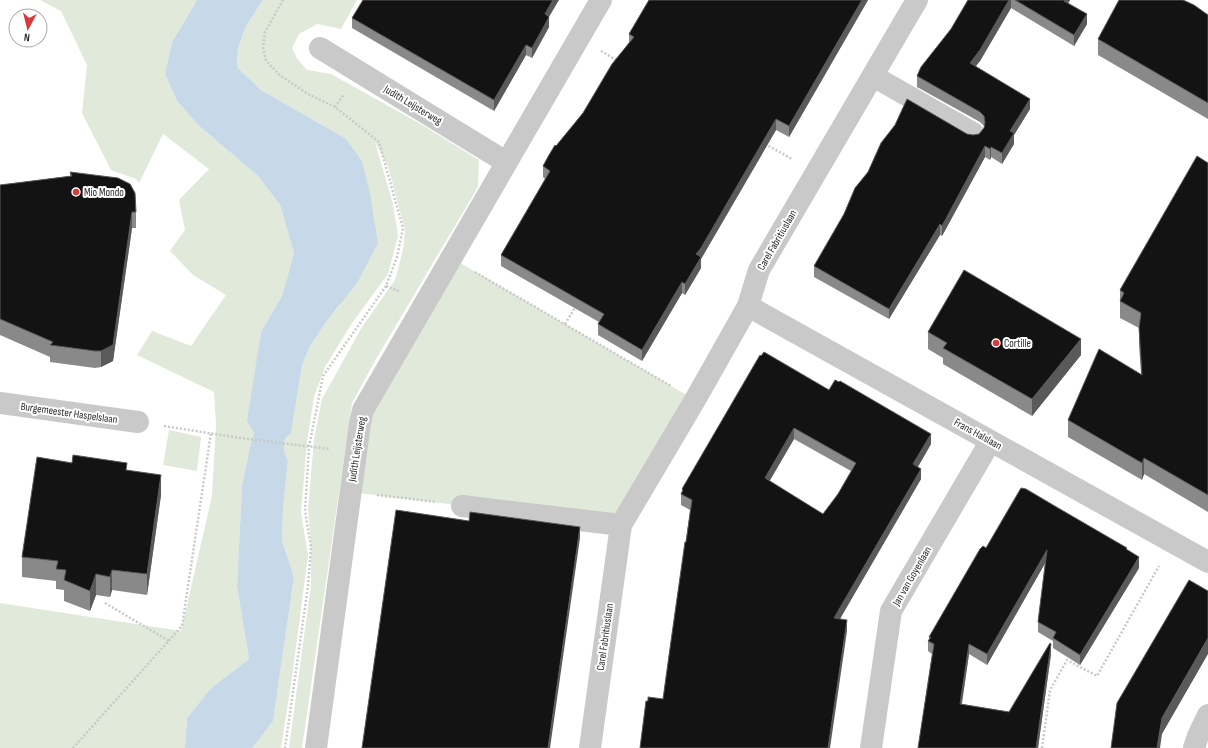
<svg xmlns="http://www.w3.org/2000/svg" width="1208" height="748" font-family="'Sofia Sans Condensed',sans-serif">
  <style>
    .green { fill: #e1e9da }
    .water { fill: #c7d9e8 }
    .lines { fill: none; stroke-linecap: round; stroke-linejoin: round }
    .path { stroke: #c9c9c9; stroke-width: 2.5; stroke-dasharray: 2 2; stroke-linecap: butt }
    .minor { stroke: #c9c9c9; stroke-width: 22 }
    .wall { fill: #898989; fill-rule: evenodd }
    .shaded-wall { fill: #5a5a5a }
    .building { fill: #131313; stroke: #5a5a5a; fill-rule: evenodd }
    .poi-dot { fill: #d8393a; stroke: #fff; stroke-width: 1.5 }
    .labels { text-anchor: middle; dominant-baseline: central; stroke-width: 4; stroke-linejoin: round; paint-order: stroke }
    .street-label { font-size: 11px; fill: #2c2c2c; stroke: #fff }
    .poi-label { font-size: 11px; fill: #2c2c2c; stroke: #fff; text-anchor: start }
  </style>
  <rect width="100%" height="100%" fill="#fff"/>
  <g class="green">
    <path d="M40,0H197L172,42L165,74L177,101L198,125L258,176L280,205L294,253L282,296L261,332L255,374L254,433L250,447L242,485L237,587L249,659L211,688L187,718L185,748H0V603L181,631L212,496L216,425L214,392L137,355L152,331L191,346L226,295L193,275L170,251L185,230L179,200L209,169L163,134L139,183L136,179L111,170L82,113L87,65L61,11Z"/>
    <path d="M263,0H357L341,29L317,24L299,34L292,48L298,60L307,70L331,74L419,123L479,160L478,187L376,359L352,403L302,748H289L311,584V547L308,509L314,439L322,399L362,327L395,280L403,250L405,230L388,166L375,142L393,204L398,236L388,274L352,323L325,367L314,397L307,442L301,513L308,555L292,678L281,748H252L273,720L294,577L282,540L283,509L288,461L284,451L285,438L291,432L302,366L309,348L326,322L340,305L345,138L261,90L237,67L238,48L246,26Z"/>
    <path d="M450,257L695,400L621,525L350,492L360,423Z"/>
    <path d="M169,430L201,437L197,471L163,465Z"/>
  </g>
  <path class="water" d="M197,0H263L246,26L238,48L237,67L261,90L345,138L362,161L370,194L378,243L357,283L326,322L309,348L302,366L291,433L285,438L284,451L288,461L283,509L282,540L294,577L273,721L252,748H185L187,718L211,688L249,659L237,587L242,485L250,447L254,433L247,421L261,332L282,296L294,253L280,205L258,176L198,125L177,101L165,74L172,42Z"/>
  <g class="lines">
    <g class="path">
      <path d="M283,0L265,32L263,48L266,61L281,76L308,94L335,107L379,142L403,228L397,257L386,286L323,376L309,447L305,511L311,547L308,586L285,748"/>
      <path d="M601,51L618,61"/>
      <path d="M335,107L344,94"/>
      <path d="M765,144L792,159"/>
      <path d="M475,272L671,386"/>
      <path d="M386,286L401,292"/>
      <path d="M565,324L576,306"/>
      <path d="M164,426L240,438L330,449"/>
      <path d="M377,495L436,502"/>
      <path d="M105,603L169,641"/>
      <path d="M73,748L182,626L211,433"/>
      <path d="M1042,748L1050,690L1067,660L1097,676L1159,566"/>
    </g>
    <g class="minor">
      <path d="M320,48L506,162"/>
      <path d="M873,76L973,133"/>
      <path d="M748,306L1208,562"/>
      <path d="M0,403L138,422"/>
      <path d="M462,506L621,525"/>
      <path d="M316,748L360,423L363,410L601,0"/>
      <path d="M590,748L621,525L695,400L748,306L759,270L917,0"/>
      <path d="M871,748L891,611L990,442"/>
      <path d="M1194,748L1198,736L1208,715"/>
    </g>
  </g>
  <g class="wall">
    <path d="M649,0H868L789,137L776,130L701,259V268L685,295L682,293L642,361L598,335V324L599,322L501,266V255L545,179L543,177V166L556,146L583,113L629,42V34Z"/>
    <path d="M968,0H1070L1068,3L1087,24L1074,46L1011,8L980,61L976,66L1030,109L1014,135V144L1002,164L991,157L990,160L985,157L942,236L940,235L889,319L814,277V266L967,134L973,135L979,134L984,128V126L980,122L917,87V76L951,29Z"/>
    <path d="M1208,15V119L1098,55V39Z"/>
    <path d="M549,17V27L532,58L526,55L494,111L352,28V18Z"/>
    <path d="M1208,163V512L1144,474L1142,480L1068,437V420L1141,374L1139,345V328L1120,318V290Z"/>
    <path d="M70,172L136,212V228H132L113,361L101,367L95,368L50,362V357L0,335V185L70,176Z"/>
    <path d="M928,332L1081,355L1032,416L943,364V358L928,349Z"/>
    <path d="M761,356L829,390L931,444L918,467L921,479L840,619L847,631L663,699L686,542L690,510L681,505V494L682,492V489ZM794,439L851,471L838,494L823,514L769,481Z"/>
    <path d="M127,470L161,495L147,595L112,590L110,597L96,595L90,611L64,601V590L56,589V581L22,577V557Z"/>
    <path d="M986,548L1127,550L1139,568L1080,665L1053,648V641L1038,632V622L1045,563L987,665L969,654L962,704L1009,712L1051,654L1038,748H918L932,654L928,651V641L929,640V637Z"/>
  </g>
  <g class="shaded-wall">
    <path d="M553,0H559L549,17V27L532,58V48L545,14Z"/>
    <path d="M862,0H868L789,137V126Z"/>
    <path d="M1009,0H1011V8L980,61L970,73V63Z"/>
    <path d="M1064,0H1070L1064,11Z"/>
    <path d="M1087,14V24L1074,46V35Z"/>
    <path d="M526,45V55L494,111V100Z"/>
    <path d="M1030,99V109L1014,135V144L1002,164V153L1010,131Z"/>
    <path d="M776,119V130L701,259V268L685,295V284L696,254Z"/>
    <path d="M985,146V157L942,236V226Z"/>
    <path d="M991,147V157L990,160V149Z"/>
    <path d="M132,212V228L113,361L101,367V351Z"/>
    <path d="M940,224V235L889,319V309Z"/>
    <path d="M682,282V293L642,361V350Z"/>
    <path d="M1081,339V355L1032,416V399Z"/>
    <path d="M794,428V439L765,489V478Z"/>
    <path d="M931,434V444L913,475V464Z"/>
    <path d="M1144,458V474L1142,480V463Z"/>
    <path d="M921,469V479L834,629V618Z"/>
    <path d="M161,475V495L147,595V574Z"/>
    <path d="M580,527V538L550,748H548Z"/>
    <path d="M1047,550V560L987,665V654Z"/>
    <path d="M1139,557V568L1080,665V655Z"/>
    <path d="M112,570V590L110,597V577Z"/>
    <path d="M96,574V595L90,611V591Z"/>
    <path d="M847,620V631L830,748H828Z"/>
    <path d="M1208,638V654L1162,734L1160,748H1157L1162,718Z"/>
    <path d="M969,644V654L960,714V704Z"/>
    <path d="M1051,644V654L1038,748H1036Z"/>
  </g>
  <g class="building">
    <path d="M363,0H553L545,14L549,17L532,48L526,45L494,100L352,18Z"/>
    <path d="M649,0H862L789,126L776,119L701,248L696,254L701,257L685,284L682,282L642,350L598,324L604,314L501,255L550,171L543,166L549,155L555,145L556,146L583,113L612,64L634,37L629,34Z"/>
    <path d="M968,0H1009L980,50L970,63L1030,99L1010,131L1014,133L1002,153L991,147L990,149L985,146L942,226L940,224L889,309L814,266L844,214L855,188L868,172L881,143L895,125L907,99L967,134L973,135L979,134L984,128L985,122L984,116L980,112L917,76L921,67L951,29Z"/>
    <path d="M1015,0H1064V1L1087,14L1074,35Z"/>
    <path d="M1119,0H1183L1194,5L1208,15V103L1098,39Z"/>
    <path d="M1197,156L1208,163V495L1144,458L1142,463L1068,420L1099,349L1142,375L1139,328L1141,313L1120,301L1124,293L1120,290Z"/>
    <path d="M70,172L118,178L130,184L135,193L136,212H132L113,345L101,351H95L50,345L53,342L0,319V185L72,176Z"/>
    <path d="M964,270L1081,339L1032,399L943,348L947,343L928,332Z"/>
    <path d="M764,352L829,390L835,380L839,382L840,381L931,434L913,464L921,469L834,618L847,620L828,748H640L646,701H648V697L663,699L671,641L685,542H686L692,500L681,494L683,490L682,489L760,355L761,356ZM794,428L856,463L838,494L823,514L765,478Z"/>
    <path d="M73,455L127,463L126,470L161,475L147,574L112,570L110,577L96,574L90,591L64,580L66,570L56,569L58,561L22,557L37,457L72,463Z"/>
    <path d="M1021,488L1026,489L1053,505L1127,548L1126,549L1139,557L1080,655L1053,638L1056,632L1038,622L1047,550L987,654L969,644L960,704L1009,712L1050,643L1051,644L1036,748H918L934,644L928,641L931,637H929L980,549L983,546L986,548Z"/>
    <path d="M396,510L469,521L470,512L580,527L548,748H362Z"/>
    <path d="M1189,580L1208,591V638L1162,718L1157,748H1111L1117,703Z"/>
  </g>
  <g class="poi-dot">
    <circle cx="76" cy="192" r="4"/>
    <circle cx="996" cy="343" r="4"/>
  </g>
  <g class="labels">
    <g class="street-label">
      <text transform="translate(413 105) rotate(31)">Judith Leijsterweg</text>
      <text transform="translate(777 240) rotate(-60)">Carel Fabritiuslaan</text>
      <text transform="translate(69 413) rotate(8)">Burgemeester Haspelslaan</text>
      <text transform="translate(978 434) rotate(29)">Frans Halslaan</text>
      <text transform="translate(357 449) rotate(-81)">Judith Leijsterweg</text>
      <text transform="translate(912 576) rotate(-60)">Jan van Goyenlaan</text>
      <text transform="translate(605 637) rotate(-82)">Carel Fabritiuslaan</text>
    </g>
    <g class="poi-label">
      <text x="84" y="192">Mio Mondo</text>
      <text x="1004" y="343">Cortille</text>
    </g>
  </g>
  <g transform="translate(28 28) rotate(187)"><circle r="19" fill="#ffffff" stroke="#ababab"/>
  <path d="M0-3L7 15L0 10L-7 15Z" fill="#d8393a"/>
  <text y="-6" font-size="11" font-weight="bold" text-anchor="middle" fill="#2c2c2c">N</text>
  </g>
</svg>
